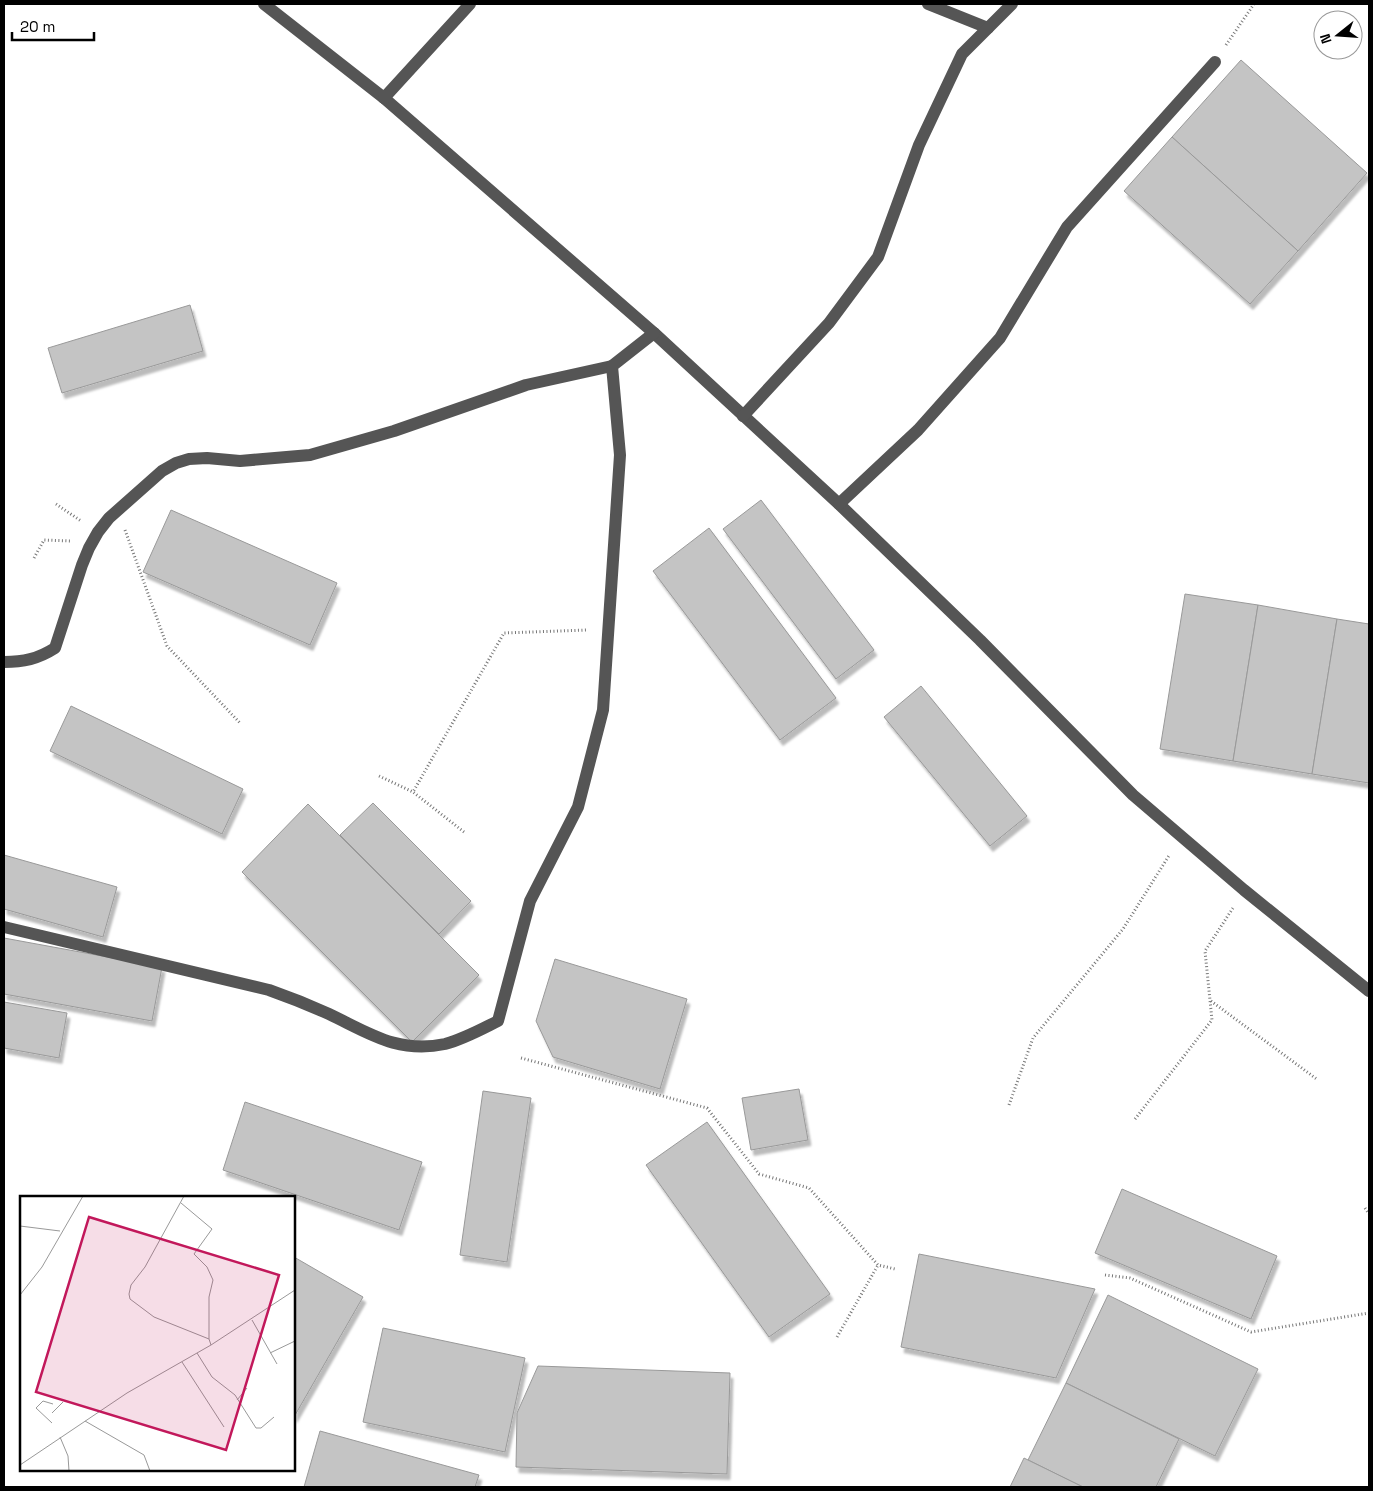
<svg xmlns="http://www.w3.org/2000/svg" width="1373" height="1491" font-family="'Space Grotesk',sans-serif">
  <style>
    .building { fill: #c4c4c4; stroke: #999; filter: url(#shadow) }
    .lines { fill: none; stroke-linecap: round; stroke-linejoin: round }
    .path { stroke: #777; stroke-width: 3; stroke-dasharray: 1 2.5; stroke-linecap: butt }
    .minor { stroke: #555; stroke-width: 12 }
    .inset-road { fill: none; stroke: #999; stroke-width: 1 }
    .view { fill: #c2185b; fill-opacity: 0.15; stroke: #c2185b; stroke-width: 2.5 }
    .inset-edge { fill: none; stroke: #000; stroke-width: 2.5 }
  </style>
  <defs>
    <filter id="shadow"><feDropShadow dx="3" dy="5.5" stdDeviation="1" flood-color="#0004"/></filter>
  </defs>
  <rect width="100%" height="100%" fill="#fff"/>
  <g class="building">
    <path d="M1241,60L1367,173L1298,251L1172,137Z"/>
    <path d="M1172,137L1298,251L1250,304L1124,191Z"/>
    <path d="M190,305L203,351L62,393L48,348Z"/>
    <path d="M761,500L874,650L836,679L723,529Z"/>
    <path d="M171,510L337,583L310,645L143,572Z"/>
    <path d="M709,528L836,698L780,740L653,571Z"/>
    <path d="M1185,594L1258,605L1233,761L1160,749Z"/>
    <path d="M1258,605L1337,619L1312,774L1233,761Z"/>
    <path d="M1337,619L1369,624V783L1312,774Z"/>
    <path d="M921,686L1027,816L990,846L884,717Z"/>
    <path d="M71,706L243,789L222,834L50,751Z"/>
    <path d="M373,803L471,901L439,934L340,835Z"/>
    <path d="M308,804L479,975L412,1042L242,872Z"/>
    <path d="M4,855L117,887L103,937L4,909Z"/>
    <path d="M4,938L162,967L152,1021L4,994Z"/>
    <path d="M555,959L687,999L660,1089L553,1057L536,1021Z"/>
    <path d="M4,1002L67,1013L59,1058L4,1048Z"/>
    <path d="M799,1089L808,1140L751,1150L742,1098Z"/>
    <path d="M483,1091L531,1098L507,1262L460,1255Z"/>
    <path d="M245,1102L422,1162L399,1230L223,1170Z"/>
    <path d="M707,1122L830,1294L769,1337L646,1165Z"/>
    <path d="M1122,1189L1277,1256L1251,1319L1095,1253Z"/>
    <path d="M919,1254L1095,1289L1056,1378L901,1347Z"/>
    <path d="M294,1257L363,1297L294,1417Z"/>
    <path d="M1108,1295L1258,1369L1215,1456L1066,1383Z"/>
    <path d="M383,1328L525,1358L505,1452L363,1422Z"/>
    <path d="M538,1366L730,1373L727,1474L516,1467L517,1413Z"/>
    <path d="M1066,1383L1179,1439L1156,1487H1083L1028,1460Z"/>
    <path d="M320,1431L479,1475L475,1487H304Z"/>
    <path d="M1024,1458L1028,1460L1083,1487H1010Z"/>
  </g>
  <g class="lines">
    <g class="path">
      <path d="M1226,45L1254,4"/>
      <path d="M56,504L81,521"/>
      <path d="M125,530L167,646L241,724"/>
      <path d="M34,558L44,540L71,541"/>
      <path d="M379,776L413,792"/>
      <path d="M464,832L413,792L504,633L588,630"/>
      <path d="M1211,1001L1318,1080"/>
      <path d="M521,1058L707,1108L759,1174L809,1188L878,1265L895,1269"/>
      <path d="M1009,1105L1033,1038L1123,929L1170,854"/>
      <path d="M1135,1119L1212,1020L1205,951L1233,908"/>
      <path d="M1365,1208L1369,1214"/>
      <path d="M1105,1275L1130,1278L1251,1332L1369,1313"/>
      <path d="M837,1337L878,1265"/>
    </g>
    <g class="minor">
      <path d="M264,4L384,98L654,333L839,504L980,640L1133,795L1244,890L1369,991"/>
      <path d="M928,4L988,28"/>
      <path d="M384,98L470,4"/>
      <path d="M743,416L829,323L878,257L919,145L962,54L1012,4"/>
      <path d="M839,504L918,430L1000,338L1067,227L1215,62"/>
      <path d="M4,662C23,662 38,659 55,648L82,565L89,548L98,532L109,518L162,471L176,463L189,459L207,458L240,461L310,455L394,431L526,385L612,366"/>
      <path d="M4,927L269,990C289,997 309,1005 329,1014C369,1033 398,1054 445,1044C464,1039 480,1030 498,1021L530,901L578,807L603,710L620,455L612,366L654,333"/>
    </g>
  </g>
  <g transform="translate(20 1196)">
    <rect width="275" height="275" fill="#fff"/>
    <path class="inset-road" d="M164,0L125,71L111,89L109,98L110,103L134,121L189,143L191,149M161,7L192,33L174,58L187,71L193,84L189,101V143M0,30L40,35M0,99L22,71L63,0M232,124L257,168M177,157L192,181L215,199L236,232H241L254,221M250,157L275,145M162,166L204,231M217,204L227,192M32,217L43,206M65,225L124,259L130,275M32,227L16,212L23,205L33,208M40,241L48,260L49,275M0,269L107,197L191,149L275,94"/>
    <path class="view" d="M69,21L259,79L206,254L16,196Z"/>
    <rect width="275" height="275" class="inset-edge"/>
  </g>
  <rect width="1373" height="1491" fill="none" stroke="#000000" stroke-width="10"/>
  <g transform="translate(1338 35) rotate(253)"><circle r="24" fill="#ffffff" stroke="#999999"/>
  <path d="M0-4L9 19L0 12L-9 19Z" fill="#000000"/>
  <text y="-8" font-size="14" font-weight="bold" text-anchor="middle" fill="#000000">N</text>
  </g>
  <path d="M12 32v8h82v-8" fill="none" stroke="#000000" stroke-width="2.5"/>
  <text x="20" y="32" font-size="15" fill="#000000" stroke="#ffffff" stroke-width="4" paint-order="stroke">20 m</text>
</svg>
